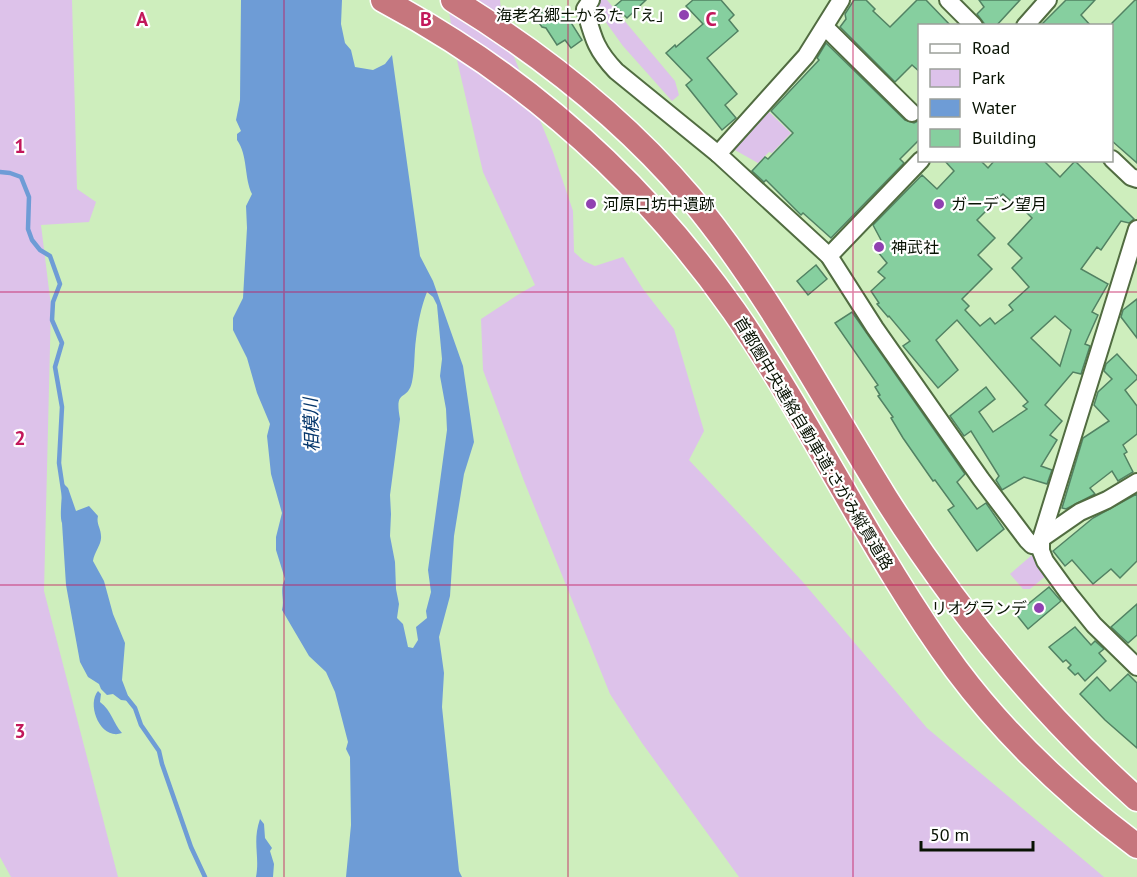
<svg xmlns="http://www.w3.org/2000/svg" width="1137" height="877" font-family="'PT Sans','Noto Sans JP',sans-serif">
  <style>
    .green { fill: #ddc2ea }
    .water { fill: #6e9cd6; fill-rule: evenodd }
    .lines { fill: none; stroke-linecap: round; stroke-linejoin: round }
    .stream { stroke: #6e9cd6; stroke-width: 4.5 }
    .building { fill: #86cf9f; stroke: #528263; stroke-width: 1.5; fill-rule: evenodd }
    .minor-casing { stroke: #516c41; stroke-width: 20 }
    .highway-casing { stroke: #fff; stroke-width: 27 }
    .minor { stroke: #fff; stroke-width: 16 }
    .highway { stroke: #c6767d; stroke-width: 24 }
    .grid { fill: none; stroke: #c2185b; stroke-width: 1.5; stroke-opacity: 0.55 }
    .poi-dot { fill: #9041b1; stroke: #fff; stroke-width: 2 }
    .labels { text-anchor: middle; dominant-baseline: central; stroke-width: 4.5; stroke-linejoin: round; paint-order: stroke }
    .poi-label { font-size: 16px; fill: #081203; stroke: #fff; text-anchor: start }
    .street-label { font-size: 16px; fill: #081203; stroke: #fff }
    .water-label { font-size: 18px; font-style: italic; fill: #06376c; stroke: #fff }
    .grid-label { font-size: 20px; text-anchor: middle; font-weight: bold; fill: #c2185b; stroke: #fff; stroke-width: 4.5; stroke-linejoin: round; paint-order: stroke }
  </style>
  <rect width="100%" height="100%" fill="#ceeebd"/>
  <g class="green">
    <path d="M0,0H72L77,189L96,202L89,222L41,225L51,306L44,591L118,877H11L0,857Z"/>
    <path d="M447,0H500L503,30L553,152L573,211L574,252L584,261L595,266L623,257L643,289L674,329L704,431L689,460L802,581L927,728L1104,877H739L642,743L610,694L524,481L483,370L481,319L519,294L535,285L483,172L457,60Z"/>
    <path d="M596,0H607L675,81L679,95L672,101L623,46L592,3Z"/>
    <path d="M766,109L791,133L772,153L769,152L758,163L733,149Z"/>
    <path d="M1032,555L1047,575L1030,589H1023L1010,574Z"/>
  </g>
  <g class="water">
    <path d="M241,0H342L341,24L345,43L351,50L355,67L373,70L385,64L392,55L420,256L433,281L463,366L474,442L464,474L454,536L450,596L439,637L444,673L442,707L459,871L462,877H346L351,825L350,757L346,749L348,742L335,692L326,672L309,656L282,610C285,599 279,590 285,579L276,550V537L282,513L271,474L267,436L270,424L257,393L247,358L233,330V318L243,298L247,228L246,206L252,194C244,178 248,155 237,140V134L241,131L236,120L240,100ZM427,292L433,297L437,305L442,359L440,376L446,409L447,430L428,570L431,592L426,611L427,618L416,627L418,640L413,648L408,647L403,624L397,618L399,604L396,589L395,562L390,536L391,514L390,495L400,419C394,387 407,403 412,382C415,368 414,353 416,339C418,323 421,307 427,292Z"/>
    <path d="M62,482L68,488L76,511L89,506L98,516C96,524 101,528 101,536C102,544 94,552 93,561L104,581L113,614L125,643L122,680L130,701L121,700L113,694L107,695L101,689L99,684L88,677L80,662L66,585L62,523C59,515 63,493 62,482Z"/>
    <path d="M98,691L101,694L100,702C112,711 113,723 122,733C101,741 86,705 98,691Z"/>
    <path d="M260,819L264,824L265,838L272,848L270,851L274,864L273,877H256C260,856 252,842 260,819Z"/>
  </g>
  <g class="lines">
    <g class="stream">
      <path d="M0,172L10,173L21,177L29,197L28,229L32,240L40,250L50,256L60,284L53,302L52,320L62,343L55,367L62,407L59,463L65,503"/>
      <path d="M127,698L135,708L141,725L159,751L162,764L191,847L205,877"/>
    </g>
  </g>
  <g class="building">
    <path d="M622,0H646L627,18L615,6Z"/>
    <path d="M693,0H721L734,15L729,20L738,31L707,58L737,94L725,105L736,118L722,130L686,85L692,80L666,53L675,45L676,47L703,24L686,6Z"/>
    <path d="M854,0H866L875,9L873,11L890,27L917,0H926L951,26H920V72L912,65L895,82L840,27L846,19L845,14Z"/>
    <path d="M979,0H1020L996,26H986L977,14L984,7Z"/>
    <path d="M1066,0H1095L1081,15L1091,26H1040Z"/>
    <path d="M1135,0H1137V163L1112,141V23Z"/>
    <path d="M552,6L559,17L565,13L582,40L571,48L565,40L557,45L546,28L542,27L535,17Z"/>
    <path d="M826,43L905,120L914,123L920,120V139L900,159L904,163L831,238L803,213L801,215L766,180L764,182L752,171L765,157L768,159L793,133L771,111L819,60L817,58Z"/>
    <path d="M944,160H980L988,168L995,160H1043L1060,177L1075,161L1134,219L1129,223L1121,221L1101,250L1097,247L1081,269L1108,284L1092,312L1098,315L1085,344L1090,346L1081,374L1073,372L1045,405L1062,421L1050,435L1057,440L1041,466L1052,470L1047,484L1024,477L1002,490L996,480L999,476L971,431L964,436L950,416L986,387L995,399L979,412L993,432L1027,409L1023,406L1028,402L957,320L936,340L958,370L938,388L903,346L910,341L889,316L888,317L877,304L879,303L871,291L885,278L878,272L887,263L873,246L881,240L873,225L922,175L937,189L954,171ZM1003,194L1012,202L1014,200L1032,218L1008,244L1022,258L1012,268L1029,287L1009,305L1013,310L995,324L990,318L980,326L965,310L969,306L962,299L992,269L978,255L995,238L977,220ZM1055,316L1071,330L1060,366L1031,338Z"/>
    <path d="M816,265L827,279L808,295L797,281Z"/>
    <path d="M1137,299V338L1121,317L1123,310Z"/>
    <path d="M852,312L965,474L957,482L977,509L986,503L1004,529L977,551L948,510L954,506L935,480L933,481L903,438L891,418L893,417L878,396L880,395L875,387L878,385L835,323Z"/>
    <path d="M1117,354L1137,376V379L1125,390L1137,406V434L1123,445L1127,452L1124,454L1133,472L1118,481L1112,471L1090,488L1095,494L1066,509L1062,508L1083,438L1109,421L1094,405L1098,392L1112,379L1104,371L1106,364Z"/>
    <path d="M1137,494V561L1120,578L1111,569L1093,584L1072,560L1065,566L1053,551L1093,518Z"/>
    <path d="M1049,587L1061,601L1028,629L1016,614Z"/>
    <path d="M1137,604V635L1128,643L1111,627Z"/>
    <path d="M1075,627L1091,645L1095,641L1104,649L1099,653L1106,661L1085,681L1078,673L1075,675L1068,668L1071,665L1066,660L1063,662L1049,647Z"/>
    <path d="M1128,674L1137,683V748L1105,720L1080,694L1097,677L1110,691Z"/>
  </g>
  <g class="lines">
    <g class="minor-casing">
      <g id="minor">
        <path d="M591,0L585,9C593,37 595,49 616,71L718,154L829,256L875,328L981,479L1027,540L1032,545L1041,546"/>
        <path d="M948,0L974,26"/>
        <path d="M1025,26L1048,0"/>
        <path d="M825,27L912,113"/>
        <path d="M718,154L806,56L841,0"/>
        <path d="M1112,159L1131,177L1137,179"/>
        <path d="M1137,229L1041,539V551L1045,561L1069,594L1094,625L1137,667"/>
        <path d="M829,256L921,160"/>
        <path d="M1041,539L1080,512L1107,500L1137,482"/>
      </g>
    </g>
    <g class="highway-casing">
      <g id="highway">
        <path d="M383,0C524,75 642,180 734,311C814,426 873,556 956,669C1006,736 1070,796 1137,846"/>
        <path d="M453,0C541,54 623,118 690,197C766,288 822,396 885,497C955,608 1038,711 1137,799"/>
      </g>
    </g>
    <use href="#minor" class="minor"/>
    <use href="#highway" class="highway"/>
  </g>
  <path class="grid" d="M284,0V877M568,0V877M853,0V877M0,292H1137M0,585H1137"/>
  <g class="poi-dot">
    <circle cx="684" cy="15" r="6"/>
    <circle cx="591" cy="204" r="6"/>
    <circle cx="939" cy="204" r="6"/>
    <circle cx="879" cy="247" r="6"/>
    <circle cx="1039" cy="608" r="6"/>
  </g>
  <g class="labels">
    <g class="poi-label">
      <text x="672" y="15" text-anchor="end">海老名郷土かるた「え」</text>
      <text x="603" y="204">河原口坊中遺跡</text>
      <text x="951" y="204">ガーデン望月</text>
      <text x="891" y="247">神武社</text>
      <text x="1027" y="608" text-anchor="end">リオグランデ</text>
    </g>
    <g class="street-label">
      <text transform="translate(814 443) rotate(59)">首都圏中央連絡自動車道;さがみ縦貫道路</text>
    </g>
    <g class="water-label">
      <text transform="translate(311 425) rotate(-92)">相模川</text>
    </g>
  </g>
  <g class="grid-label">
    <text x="142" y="26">A</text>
    <text x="426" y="26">B</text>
    <text x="711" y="26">C</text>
    <text x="20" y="153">1</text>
    <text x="20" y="445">2</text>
    <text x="20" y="738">3</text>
  </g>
  <rect x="918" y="24" width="195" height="138" fill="#ffffff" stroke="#9ca09a" stroke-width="1.5"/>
  <rect x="930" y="44" width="30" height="9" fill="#ffffff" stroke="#9ca09a" stroke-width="1.5"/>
  <text x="972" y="54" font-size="18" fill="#081203">Road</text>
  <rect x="930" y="69" width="30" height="18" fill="#ddc2ea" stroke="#9ca09a" stroke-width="1.5"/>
  <text x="972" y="84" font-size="18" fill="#081203">Park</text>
  <rect x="930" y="99" width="30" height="18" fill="#6e9cd6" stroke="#9ca09a" stroke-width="1.5"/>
  <text x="972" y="114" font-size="18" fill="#081203">Water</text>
  <rect x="930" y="129" width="30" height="18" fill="#86cf9f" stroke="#9ca09a" stroke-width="1.5"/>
  <text x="972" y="144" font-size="18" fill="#081203">Building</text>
  <path d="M921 841v9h112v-9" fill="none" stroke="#081203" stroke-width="3"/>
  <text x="930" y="841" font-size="18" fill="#081203" stroke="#ffffff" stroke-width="4.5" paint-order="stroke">50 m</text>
</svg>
